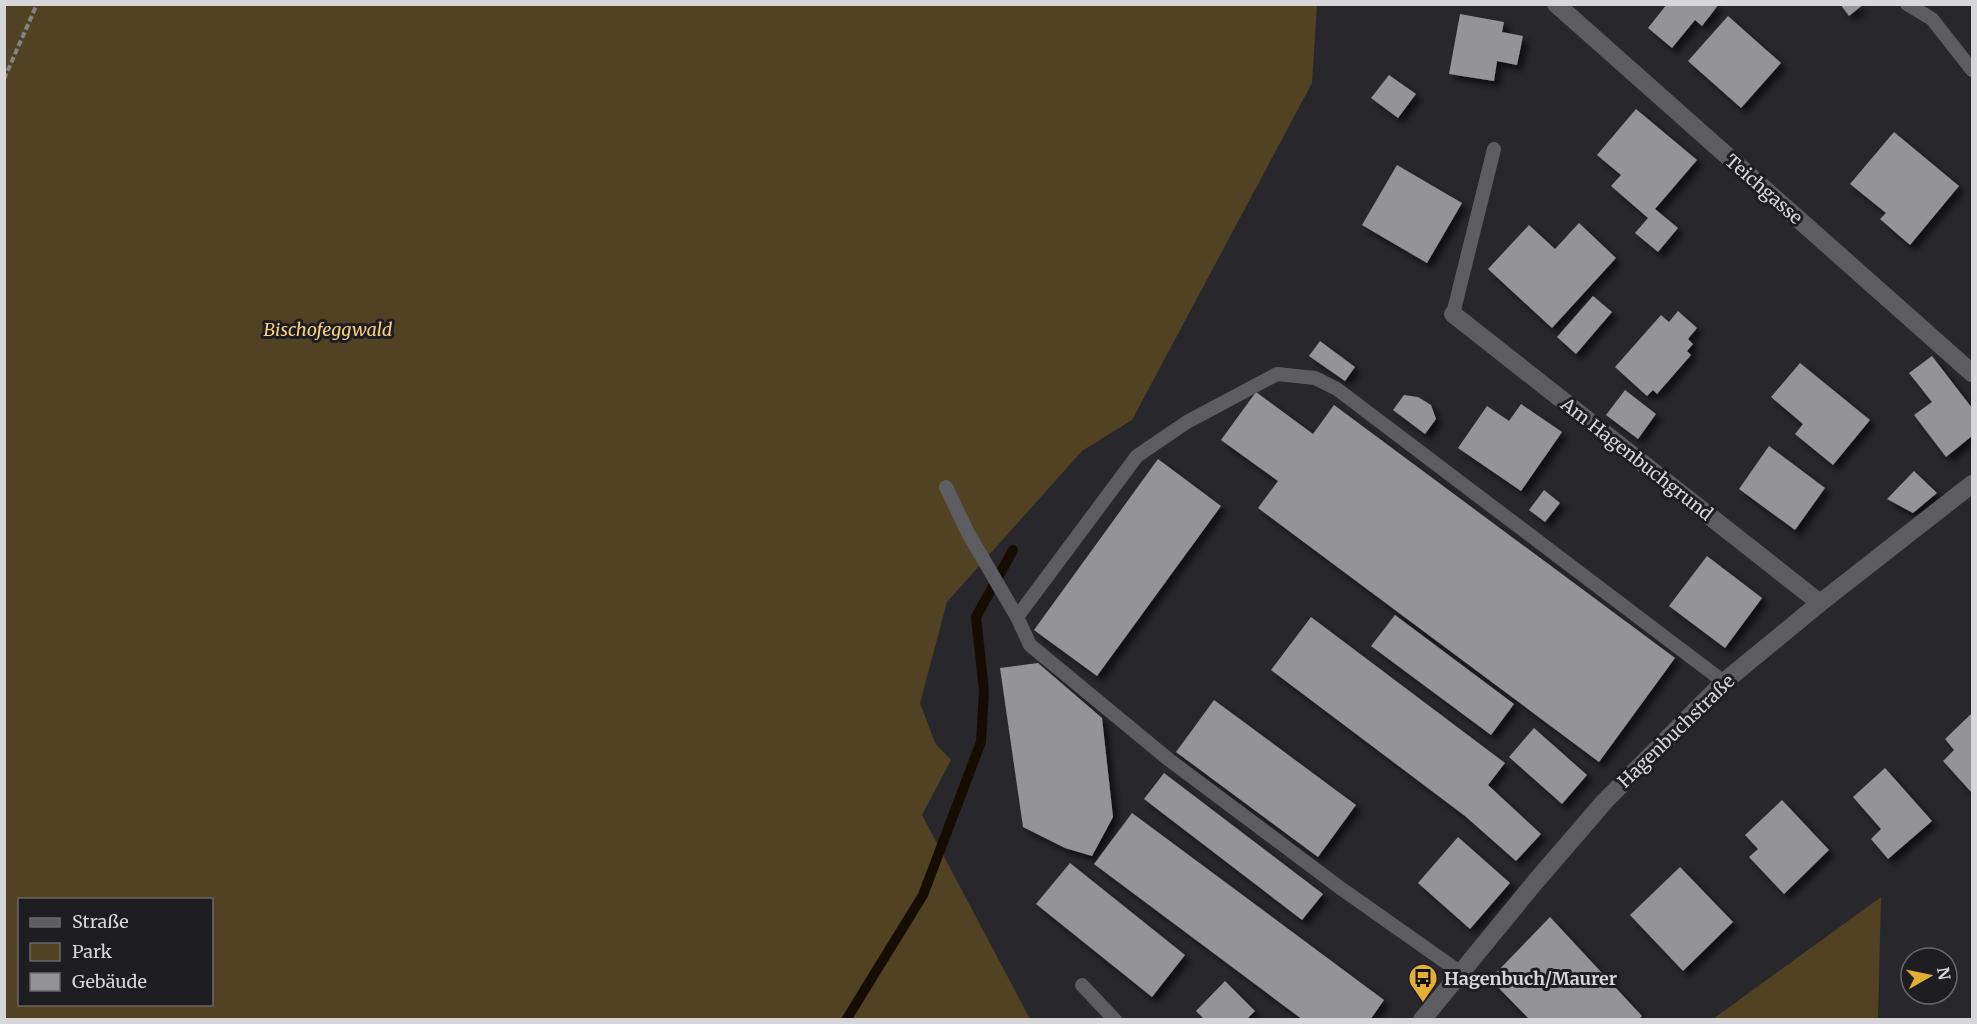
<svg xmlns="http://www.w3.org/2000/svg" width="1977" height="1024" font-family="Merriweather,serif">
  <style>
    .green { fill: #514223; fill-rule: evenodd }
    .lines { fill: none; stroke-linecap: round; stroke-linejoin: round }
    .stream { stroke: #150d01; stroke-width: 10 }
    .building { fill: #949398; filter: url(#shadow) }
    .path { stroke: #828185; stroke-width: 4; stroke-dasharray: 6 3; stroke-linecap: butt }
    .lane { stroke: #5d5c61; stroke-width: 14 }
    .street { stroke: #5d5c61; stroke-width: 18 }
    .labels { text-anchor: middle; dominant-baseline: central; stroke-width: 6; stroke-linejoin: round; paint-order: stroke }
    .street-label { font-size: 18px; fill: #d7d7da; stroke: #1e1e22 }
    .park-label { font-size: 18px; font-style: italic; fill: #f9d081; stroke: #1e1e22 }
    .poi-label { font-size: 18px; font-weight: bold; fill: #d7d7da; stroke: #1e1e22; text-anchor: start }
  </style>
  <defs>
    <filter id="shadow"><feDropShadow dx="5.5" dy="5.5" stdDeviation="3" flood-color="#0009"/></filter>
  </defs>
  <rect width="100%" height="100%" fill="#28272b"/>
  <g class="green">
    <path d="M5,5H1317L1312,83L1132,420L1082,451L947,602L920,703L935,743L951,760L922,815L1030,1019L5,1020ZM20,900H212V1004H20Z"/>
    <path d="M1881,897L1878,1019H1713Z"/>
  </g>
  <g class="lines">
    <path class="stream" d="M846,1020L923,895L981,742L984,691L976,617L1013,550"/>
  </g>
  <g class="building">
    <path d="M1667,4H1719L1702,26L1695,20L1672,48L1648,28Z"/>
    <path d="M1840,4H1864L1849,16Z"/>
    <path d="M1460,14L1504,22L1502,32L1523,36L1517,65L1497,61L1494,81L1449,74Z"/>
    <path d="M1728,16L1781,63L1741,108L1688,61Z"/>
    <path d="M1389,75L1416,94L1398,118L1371,98Z"/>
    <path d="M1636,109L1697,160L1655,209L1678,228L1658,252L1635,233L1648,218L1611,186L1621,175L1597,155Z"/>
    <path d="M1894,132L1959,186L1910,245L1880,219L1886,213L1850,184Z"/>
    <path d="M1397,165L1462,203L1427,263L1362,225Z"/>
    <path d="M1579,223L1616,258L1552,328L1488,269L1529,225L1555,249Z"/>
    <path d="M1593,296L1612,312L1576,354L1557,337Z"/>
    <path d="M1678,311L1697,328L1688,339L1693,344L1687,351L1691,355L1657,394L1653,390L1647,396L1615,367L1661,315L1669,322Z"/>
    <path d="M1320,341L1355,367L1345,381L1309,356Z"/>
    <path d="M1932,356L1972,408V436L1946,457L1914,415L1932,402L1909,373Z"/>
    <path d="M1800,363L1870,420L1833,465L1795,434L1803,424L1771,397Z"/>
    <path d="M1625,390L1656,414L1638,439L1606,415Z"/>
    <path d="M1256,392L1313,434L1334,405L1675,658L1599,762L1258,508L1278,481L1221,440Z"/>
    <path d="M1404,395L1418,397L1431,405L1436,419L1425,434L1393,410Z"/>
    <path d="M1521,404L1562,432L1521,491L1458,448L1487,406L1509,421Z"/>
    <path d="M1769,446L1825,488L1795,530L1739,489Z"/>
    <path d="M1158,459L1221,506L1097,676L1034,630Z"/>
    <path d="M1914,471L1937,493L1913,513L1887,499Z"/>
    <path d="M1544,490L1560,503L1545,522L1529,510Z"/>
    <path d="M1707,556L1762,598L1725,648L1669,606Z"/>
    <path d="M1395,615L1514,704L1491,735L1371,646Z"/>
    <path d="M1311,617L1505,763L1488,785L1541,834L1516,861L1465,816L1271,670Z"/>
    <path d="M1038,663L1102,718L1113,817L1092,856L1065,848L1023,827L1000,668Z"/>
    <path d="M1214,700L1356,805L1318,857L1176,752Z"/>
    <path d="M1972,713V793L1943,761L1954,750L1945,739Z"/>
    <path d="M1534,728L1587,775L1562,804L1509,757Z"/>
    <path d="M1885,768L1932,821L1888,859L1871,839L1881,829L1853,797Z"/>
    <path d="M1164,773L1323,894L1302,920L1144,799Z"/>
    <path d="M1782,800L1829,850L1784,894L1749,857L1758,849L1745,835Z"/>
    <path d="M1132,813L1384,1000L1370,1020H1303L1094,864Z"/>
    <path d="M1458,837L1510,883L1470,929L1418,883Z"/>
    <path d="M1070,863L1185,955L1152,997L1036,904Z"/>
    <path d="M1680,867L1733,922L1683,971L1630,915Z"/>
    <path d="M1550,917L1602,973L1642,1016L1638,1020H1530L1490,979Z"/>
    <path d="M1225,981L1255,1011L1246,1020H1205L1196,1011Z"/>
  </g>
  <g class="lines">
    <path class="path" d="M4,79L37,4"/>
    <g class="lane">
      <path d="M1907,4L1932,19L1972,70"/>
      <path d="M1453,314L1494,149"/>
      <path d="M946,487L968,533L1017,617L1030,645L1168,759L1339,887L1461,973"/>
      <path d="M1017,617L1137,456L1187,422L1277,374L1315,378L1337,389L1724,682"/>
      <path d="M1082,985L1115,1020"/>
    </g>
    <g class="street">
      <path d="M1556,4L1972,373"/>
      <path d="M1453,314L1820,603"/>
      <path d="M1422,1020L1536,881L1605,801L1724,682L1820,603L1972,484"/>
    </g>
  </g>
  <defs>
    <g id="bus-pin" transform="scale(1.5)"><path d="M0 17L-7.5 6A9.5 9.5 0 1 1 7.5 6Z" fill="#e4ad35" stroke="#1e1e22"/><path d="M-5-6H5V4H4V6H2V4H-2V6H-4V4H-5ZM-3.5-4V0h7V-4ZM-3.5 1.2v1.5H-2V1.2ZM2 1.2v1.5H3.5V1.2Z" fill="#111"/></g>
  </defs>
  <g fill-rule="evenodd">
    <use href="#bus-pin" x="1423" y="978"/>
  </g>
  <g class="labels">
    <g class="street-label">
      <text transform="translate(1764 189) rotate(41)">Teichgasse</text>
      <text transform="translate(1637 459) rotate(38)">Am Hagenbuchgrund</text>
      <text transform="translate(1676 731) rotate(-44)">Hagenbuchstraße</text>
    </g>
    <g class="park-label">
      <text x="328" y="329">Bischofeggwald</text>
    </g>
    <g class="poi-label">
      <text x="1444" y="978">Hagenbuch/Maurer</text>
    </g>
  </g>
  <rect width="1977" height="1024" fill="none" stroke="#d7d7da" stroke-width="12"/>
  <rect x="18" y="898" width="195" height="108" fill="#1e1e22" stroke="#68686c" stroke-width="1.5"/>
  <rect x="30" y="918" width="30" height="9" fill="#5d5c61" stroke="#68686c" stroke-width="1.5"/>
  <text x="72" y="928" font-size="18" fill="#d7d7da">Straße</text>
  <rect x="30" y="943" width="30" height="18" fill="#514223" stroke="#68686c" stroke-width="1.5"/>
  <text x="72" y="958" font-size="18" fill="#d7d7da">Park</text>
  <rect x="30" y="973" width="30" height="18" fill="#949398" stroke="#68686c" stroke-width="1.5"/>
  <text x="72" y="988" font-size="18" fill="#d7d7da">Gebäude</text>
  <g transform="translate(1929 976) rotate(81)"><circle r="28" fill="#1e1e22" stroke="#68686c" stroke-width="1.5"/>
  <path d="M0-4.5L10 22L0 15L-10 22Z" fill="#e4ad35"/>
  <text y="-9" font-size="16" font-weight="bold" text-anchor="middle" fill="#d7d7da">N</text>
  </g>
</svg>
